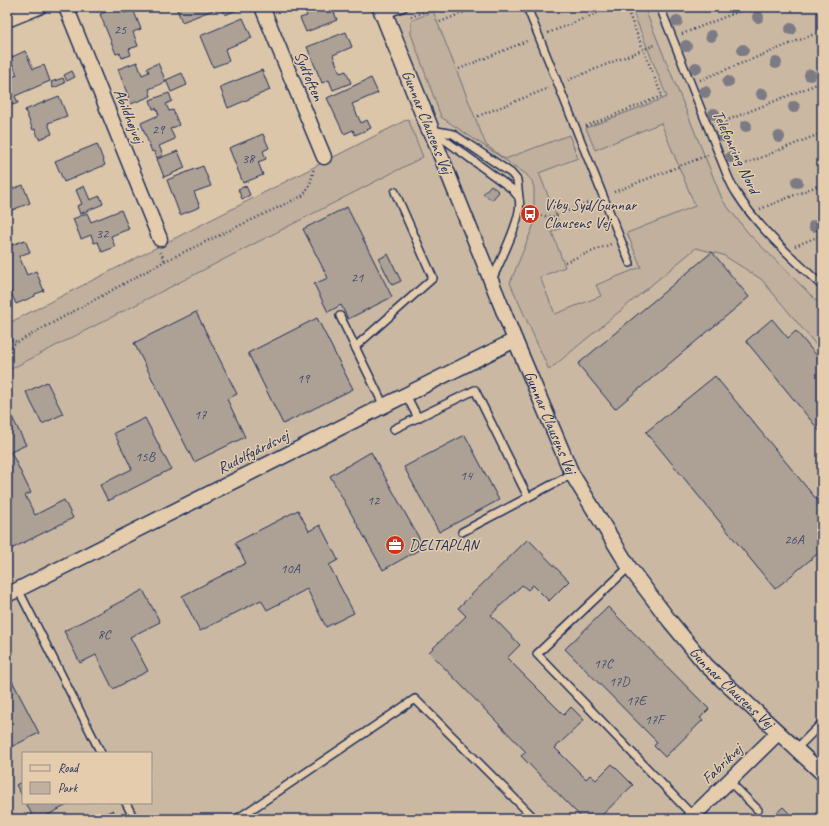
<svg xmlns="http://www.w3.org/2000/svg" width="829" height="826" font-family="Caveat,sans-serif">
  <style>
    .built { fill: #cab8a2; fill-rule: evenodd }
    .green { fill: #c0b09d; stroke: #6e707e }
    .building { fill: #ada196; stroke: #1b2f5e }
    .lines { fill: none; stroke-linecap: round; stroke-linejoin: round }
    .service-casing { stroke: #1b2f5e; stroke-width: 10 }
    .minor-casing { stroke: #1b2f5e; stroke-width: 17 }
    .tertiary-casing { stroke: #1b2f5e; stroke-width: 20 }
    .path { stroke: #1b2f5e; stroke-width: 2.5; stroke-dasharray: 1 3; stroke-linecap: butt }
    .service { stroke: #e4ccac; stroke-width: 7 }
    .minor { stroke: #e4ccac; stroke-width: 14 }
    .tertiary { stroke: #e4ccac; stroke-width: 17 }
    .tree { fill: #7b7a83 }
    .labels { text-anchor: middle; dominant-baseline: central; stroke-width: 3; stroke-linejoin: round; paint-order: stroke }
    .number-label { font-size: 14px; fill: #404c6c }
    .street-label { font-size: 16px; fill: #1b2f5e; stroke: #e4ccac }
    .poi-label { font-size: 16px; fill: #1b2f5e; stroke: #e4ccac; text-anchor: start }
  </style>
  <rect width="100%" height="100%" fill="#dcc6a9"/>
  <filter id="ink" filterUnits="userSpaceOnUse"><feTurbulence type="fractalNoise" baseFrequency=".025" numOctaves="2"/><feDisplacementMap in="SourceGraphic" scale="8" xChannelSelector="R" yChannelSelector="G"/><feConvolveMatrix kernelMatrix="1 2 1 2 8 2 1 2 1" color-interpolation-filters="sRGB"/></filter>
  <g filter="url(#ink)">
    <path class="built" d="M381,7H822V819H7V371L423,157L408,119L425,117ZM23,753H151V803H23Z"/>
    <g class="green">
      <path d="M631,7H644L723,201L749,234L822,306V352L761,279L723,255L696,248L549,370L510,283L534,224V188L532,181L526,174L441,117L411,34V21L433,11L486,145L505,159L569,135L578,158L539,173L561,228L552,232L565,267L540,277L555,314L601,296L596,285L641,267L627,233L695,206L661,123L595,150L586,128L667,97Z"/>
      <path d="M408,119L423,157L7,371V324Z"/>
    </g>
    <g class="building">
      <path d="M118,7H123L125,13L133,9L141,29L133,32L138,46L129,49L131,55L122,58L120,53L116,54L100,14Z"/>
      <path d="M176,7H218V8L182,22Z"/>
      <path d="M224,7H238L239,9L225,15L222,8Z"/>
      <path d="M290,7H303L291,12Z"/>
      <path d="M303,7H324L325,8L332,7L337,20L306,32L300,18L307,16Z"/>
      <path d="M243,18L252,38L225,49L229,61L213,67L200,36Z"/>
      <path d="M346,32L352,47L333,55L340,73L346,71L351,83L333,90L329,80L322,83L307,47Z"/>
      <path d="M25,51L33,69L44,65L50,81L15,96L18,103L7,107V99L9,98L7,93V79L17,75L10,58Z"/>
      <path d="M137,62L142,75L149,72L147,68L158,63L166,82L149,89L151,96L131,104L118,69Z"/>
      <path d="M262,70L270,90L228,108L220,87Z"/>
      <path d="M72,71L75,77L67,81L64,75Z"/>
      <path d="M182,73L187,85L171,92L166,80Z"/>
      <path d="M63,78L65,83L53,88L51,82Z"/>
      <path d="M371,78L378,93L352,104L361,123L367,120L371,128L355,135L353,130L344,134L327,98Z"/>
      <path d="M169,93L172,101L166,104L169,111L173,110L179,125L170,129L175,139L159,146L163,155L157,158L154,151L152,152L141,123L159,115L156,108L153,109L150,100Z"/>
      <path d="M59,96L67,116L48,123L52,134L39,139L35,129L33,130L25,110Z"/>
      <path d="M263,134L269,148L263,151L266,159L258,162L263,175L243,183L229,148Z"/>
      <path d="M97,144L105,165L64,182L55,161Z"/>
      <path d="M178,151L185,168L164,177L157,159Z"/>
      <path d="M203,166L211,186L194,192L200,207L180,215L167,180Z"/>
      <path d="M23,185L30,203L7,212V191Z"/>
      <path d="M491,185L499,192L492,200L483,194Z"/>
      <path d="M84,186L90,200L100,196L103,204L80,214L77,206L82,204L76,190Z"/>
      <path d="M246,186L250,195L242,199L238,189Z"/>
      <path d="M347,207L392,297L348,319L341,305L328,312L314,284L328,278L303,229Z"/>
      <path d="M121,210L129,229L111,236L115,247L102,252L98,242L94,243L91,235L81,239L73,219L87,213L91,222Z"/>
      <path d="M25,240L30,252L19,256L27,275L36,271L44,291L35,294V296L16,304L7,283V247Z"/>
      <path d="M712,252L749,297L615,409L578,364Z"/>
      <path d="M388,254L401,281L392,285L379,259Z"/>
      <path d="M196,312L237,394L227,399L245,437L194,462L134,343Z"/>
      <path d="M317,318L353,389L283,424L248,353Z"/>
      <path d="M772,319L788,338L796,331L822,362V434L746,341Z"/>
      <path d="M715,376L822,506V550L775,589L646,432Z"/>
      <path d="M47,382L63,414L42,424L26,392Z"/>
      <path d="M7,407L26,445L11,452L31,493L25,495L35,515L64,500L73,518L7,551Z"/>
      <path d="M145,418L171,469L108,501L100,485L132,469L114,433Z"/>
      <path d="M465,435L499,500L439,532L404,467Z"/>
      <path d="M371,452L424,547L383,570L330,476Z"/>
      <path d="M298,510L309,531L320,525L338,560L329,565L354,613L326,627L307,589L267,610L261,600L200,631L182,596L246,563L235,543Z"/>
      <path d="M528,539L569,581L549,601L533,585L528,590L522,585L491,615L520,645L507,658L564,715L571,707L584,720L555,748L586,779L590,775L596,780L612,764L633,785L598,819H583L521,756L526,752L429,652L466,616L458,608Z"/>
      <path d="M143,590L160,622L130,637L148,671L113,689L96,655L80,663L64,631Z"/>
      <path d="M608,607L709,709L700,718L703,720L665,757L654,746L657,742L565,649Z"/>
      <path d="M7,671L39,733L7,749Z"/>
      <path d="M23,781V797L16,785Z"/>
      <path d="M26,803H71L40,819H34Z"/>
      <path d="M783,807L795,819H770Z"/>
      <path d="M113,810L117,819H95Z"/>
      <path d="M521,813L526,819H515Z"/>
    </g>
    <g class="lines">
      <g class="service-casing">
        <g id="service">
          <path d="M527,7L630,263"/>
          <path d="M660,7L726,172C729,179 732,187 737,194C759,229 792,257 822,286"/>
          <path d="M384,15L404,7"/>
          <path d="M432,130L453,134L511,173L517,180L519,198"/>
          <path d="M434,132L512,189C514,192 519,196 519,199C524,215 499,263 492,280"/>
          <path d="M340,316L384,406"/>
          <path d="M355,347L433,278L395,192"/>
          <path d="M406,395L418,418"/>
          <path d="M394,429L475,390L528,497"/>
          <path d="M462,532L572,474"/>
          <path d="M629,567L537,654L693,816"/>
          <path d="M18,589L101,753"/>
          <path d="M796,749L822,723"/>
          <path d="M729,781L758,810"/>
          <path d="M126,803L134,819"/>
          <path d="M237,819L415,699L535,819"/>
        </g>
      </g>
      <g class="minor-casing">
        <g id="minor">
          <path d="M66,7L160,239"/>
          <path d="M262,7L324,157"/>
          <path d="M7,20L39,7"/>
          <path id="s1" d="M430,129L515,340L572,474L629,567L669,620L706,665L822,773"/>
          <path d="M7,595L515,340"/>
          <path d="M690,819L778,733"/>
        </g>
      </g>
      <g class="tertiary-casing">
        <path id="tertiary" d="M381,7L430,129"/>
      </g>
      <g class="path">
        <path d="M411,17L436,7"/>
        <path d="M440,22L477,7"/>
        <path d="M548,33L612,7"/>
        <path d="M682,34L750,7"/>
        <path d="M459,69L529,40"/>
        <path d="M568,80L657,44"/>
        <path d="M700,80L822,31"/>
        <path d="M478,116L549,88"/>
        <path d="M718,124L822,82"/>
        <path d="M586,126L662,96L626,7"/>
        <path d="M735,168L822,133"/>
        <path d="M614,192L708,155"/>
        <path d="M760,209L822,184"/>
        <path d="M529,214L552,217L593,201"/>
        <path d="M795,246L822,235"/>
        <path d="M160,252L165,261"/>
        <path d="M565,262L611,244"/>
        <path d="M7,339L18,342"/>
        <path d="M7,348L165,261L302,196C310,188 312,178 314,167"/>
      </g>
      <use href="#service" class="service"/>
      <use href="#minor" class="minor"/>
      <use href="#tertiary" class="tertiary"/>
    </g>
    <g class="tree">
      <circle cx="758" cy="17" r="6"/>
      <circle cx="677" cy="21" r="6"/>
      <circle cx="791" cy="29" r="6"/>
      <circle cx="711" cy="36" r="6"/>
      <circle cx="686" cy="46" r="6"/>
      <circle cx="743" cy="50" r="6"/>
      <circle cx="776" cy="63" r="6"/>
      <circle cx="696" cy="68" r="6"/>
      <circle cx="810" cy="75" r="6"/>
      <circle cx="728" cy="82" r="6"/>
      <circle cx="705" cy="92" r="6"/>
      <circle cx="762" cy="94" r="6"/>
      <circle cx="794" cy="107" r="6"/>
      <circle cx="714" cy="114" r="6"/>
      <circle cx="746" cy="126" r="6"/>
      <circle cx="723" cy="136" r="6"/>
      <circle cx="779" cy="137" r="6"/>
      <circle cx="731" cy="157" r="6"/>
      <circle cx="797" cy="182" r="6"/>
      <circle cx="814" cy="226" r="6"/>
    </g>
  </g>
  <defs>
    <g id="bus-disc" transform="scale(1)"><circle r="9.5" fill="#c8321e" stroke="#e4ccac"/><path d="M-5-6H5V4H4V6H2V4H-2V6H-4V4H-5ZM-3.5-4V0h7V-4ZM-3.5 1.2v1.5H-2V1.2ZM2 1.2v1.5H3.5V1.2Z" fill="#fff"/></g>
    <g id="office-disc" transform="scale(1)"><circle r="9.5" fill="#c8321e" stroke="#e4ccac"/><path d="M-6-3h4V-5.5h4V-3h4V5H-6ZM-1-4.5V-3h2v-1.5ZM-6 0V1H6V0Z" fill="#fff"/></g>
  </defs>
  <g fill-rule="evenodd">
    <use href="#bus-disc" x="530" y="214"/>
    <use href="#office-disc" x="395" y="545"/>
  </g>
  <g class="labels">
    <g class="number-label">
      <text x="120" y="29">25</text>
      <text x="158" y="129">29</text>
      <text x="248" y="158">38</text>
      <text x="102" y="233">32</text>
      <text x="357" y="277">21</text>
      <text x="303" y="378">19</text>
      <text x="200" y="414">17</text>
      <text x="145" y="456">15B</text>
      <text x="466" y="475">14</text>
      <text x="373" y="500">12</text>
      <text x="794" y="539">26A</text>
      <text x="290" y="568">10A</text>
      <text x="104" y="634">8C</text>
      <text x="603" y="663">17C</text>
      <text x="619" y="681">17D</text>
      <text x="636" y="700">17E</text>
      <text x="654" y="719">17F</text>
    </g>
    <g class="street-label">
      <text transform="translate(309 76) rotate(67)">Sydtoften</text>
      <text transform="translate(129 116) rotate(68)">Abildhøjvej</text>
      <text transform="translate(427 122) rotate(68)">Gunnar Clausens Vej</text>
      <text transform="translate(736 152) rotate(65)">Telefonring Nord</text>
      <text stroke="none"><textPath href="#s1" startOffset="317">Gunnar Clausens Vej</textPath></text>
      <text transform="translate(253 452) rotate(-27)">Rudolfgårdsvej</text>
      <text stroke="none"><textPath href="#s1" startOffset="641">Gunnar Clausens Vej</textPath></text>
      <text transform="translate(722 764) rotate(-44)">Fabrikvej</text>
    </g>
    <g class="poi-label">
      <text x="544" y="205">Viby Syd/Gunnar<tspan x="544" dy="18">Clausens Vej</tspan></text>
      <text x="409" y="545">DELTAPLAN</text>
    </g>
  </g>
  <rect width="829" height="826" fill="none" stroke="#e4ccac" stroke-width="24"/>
  <rect x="12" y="12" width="805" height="802" fill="none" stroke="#1b2f5e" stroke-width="1.5" filter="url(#ink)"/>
  <rect x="22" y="752" width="130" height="52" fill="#e4ccac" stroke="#948d8d"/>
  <rect x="30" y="765" width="20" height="6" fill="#e4ccac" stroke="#948d8d"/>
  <text x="58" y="772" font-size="12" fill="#1b2f5e">Road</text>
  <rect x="30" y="782" width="20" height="12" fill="#c0b09d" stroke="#948d8d"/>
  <text x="58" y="792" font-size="12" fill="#1b2f5e">Park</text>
</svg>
